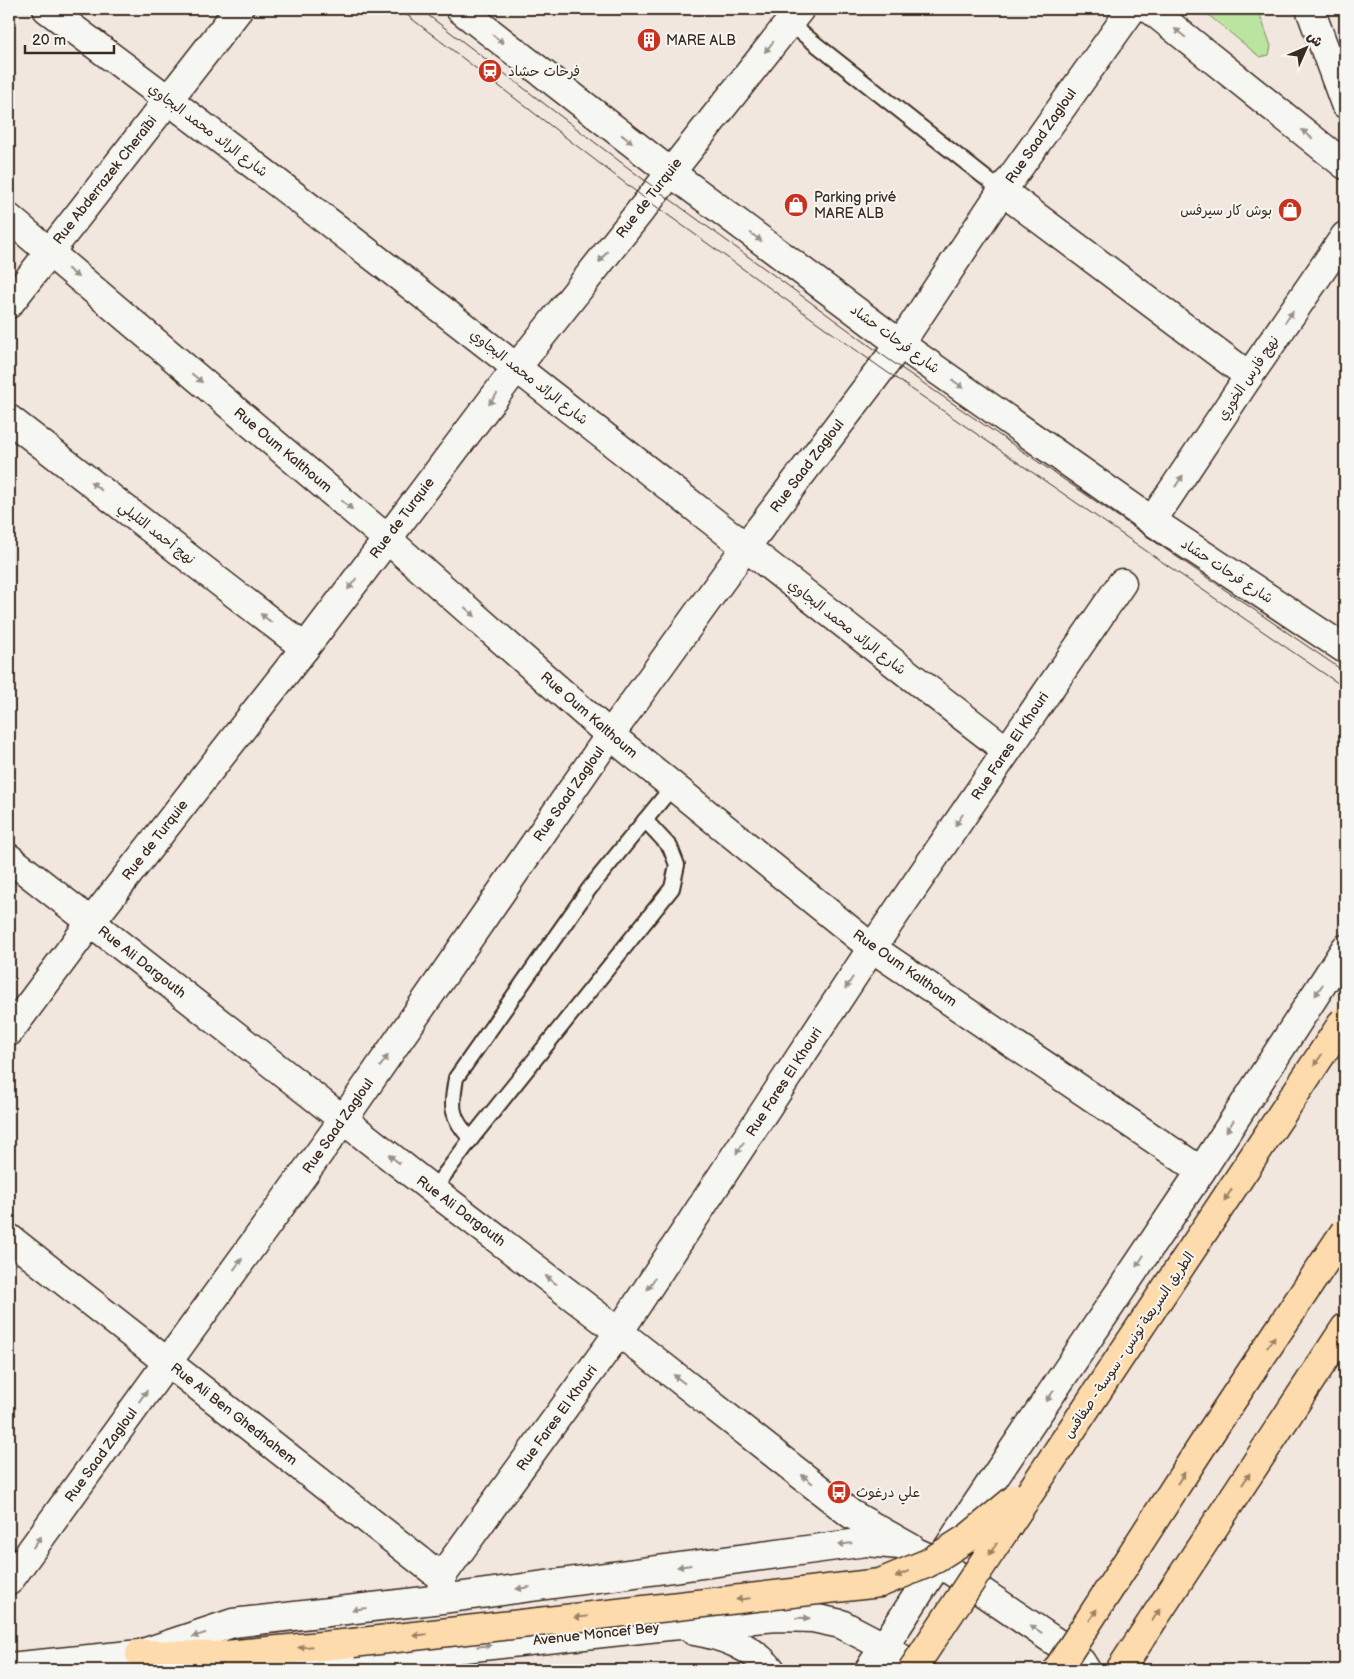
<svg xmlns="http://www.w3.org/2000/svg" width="1354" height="1679" font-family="'Balsamiq Sans','Playpen Sans Arabic',sans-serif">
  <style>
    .green { fill: #bbe4a0; stroke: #7b875f }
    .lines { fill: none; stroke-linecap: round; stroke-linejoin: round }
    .service-casing { stroke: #3b2a1e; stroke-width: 18 }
    .minor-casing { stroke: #3b2a1e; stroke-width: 31 }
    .tertiary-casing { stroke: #3b2a1e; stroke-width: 31 }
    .secondary-casing { stroke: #3b2a1e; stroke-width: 31 }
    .motorway-casing { stroke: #3b2a1e; stroke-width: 31 }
    .service { stroke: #f6f6f2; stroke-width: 14 }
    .minor { stroke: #f6f6f2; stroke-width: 28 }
    .tertiary { stroke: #f6f6f2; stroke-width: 28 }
    .secondary { stroke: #f6f6f2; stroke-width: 28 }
    .motorway { stroke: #fedbac; stroke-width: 28 }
    .tram { stroke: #3b2a1e; stroke-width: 1 }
    .motorway-bridge-casing { stroke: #3b2a1e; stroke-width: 31; stroke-linecap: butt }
    .motorway-bridge { stroke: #fedbac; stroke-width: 28 }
    .oneway { fill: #989088 }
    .oneway2 { fill: #9c8265 }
    .labels { text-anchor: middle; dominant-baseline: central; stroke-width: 4; stroke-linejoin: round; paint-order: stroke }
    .poi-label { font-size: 14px; fill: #3b2a1e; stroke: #f6f6f2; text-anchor: start }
    .street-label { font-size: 14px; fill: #3b2a1e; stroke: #f6f6f2 }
  </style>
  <rect width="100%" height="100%" fill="#f2e7df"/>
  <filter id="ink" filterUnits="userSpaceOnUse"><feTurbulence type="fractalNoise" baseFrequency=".02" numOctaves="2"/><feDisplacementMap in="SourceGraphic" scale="10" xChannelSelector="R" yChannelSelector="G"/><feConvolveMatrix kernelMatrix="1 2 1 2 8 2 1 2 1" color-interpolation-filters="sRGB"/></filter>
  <g filter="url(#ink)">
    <path class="green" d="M1201,9H1258L1271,46L1269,55L1260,57Z"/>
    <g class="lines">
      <g class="service-casing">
        <g id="service">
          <path d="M789,23L1002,191"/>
          <path d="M471,1139C450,1117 451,1107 456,1078L589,889L673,786"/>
          <path d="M433,1190L471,1139L672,888L677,865L670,847L645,820"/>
        </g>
      </g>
      <g class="minor-casing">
        <g id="minor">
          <path d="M47,9C372,250 687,503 1006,750"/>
          <path d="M1150,9L1345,165"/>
          <path d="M1310,9L1345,104"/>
          <path d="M1002,191L1249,376"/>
          <path d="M9,218L386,538L610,735L872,948L1201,1171"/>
          <path d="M9,304L239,9"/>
          <path d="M9,419L305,648"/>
          <path d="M1152,521L1249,376L1345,236"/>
          <path d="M9,1238L441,1577L442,1597"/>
          <path d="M441,1577L619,1332L872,948L1122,583"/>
        </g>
      </g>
      <g class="tertiary-casing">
        <g id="tertiary">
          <path d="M460,9L670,172L900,344L1152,521L1345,649"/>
          <path d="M9,858L433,1190L619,1332L851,1514L911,1548"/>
          <path d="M9,1032L91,922L305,648L517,367L800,9"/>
          <path d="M9,1581L343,1120L610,735L745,548L900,344L1002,191L1132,9"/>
          <path d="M869,1670L968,1517L1201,1171L1345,949"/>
        </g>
      </g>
      <g class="secondary-casing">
        <g id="secondary">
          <path d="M694,1631C724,1636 751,1646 771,1670"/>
          <path d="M9,1667L140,1654L233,1623L442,1599L866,1542L900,1545L938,1562L1069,1651L1081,1662L1086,1670"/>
          <path d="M262,1670L668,1626L778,1617L813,1618L841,1624L885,1647L918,1670"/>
        </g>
      </g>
      <g class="motorway-casing">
        <g id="motorway">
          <path d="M140,1654L215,1656L353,1643"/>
          <path d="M1120,1670L1345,1328"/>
        </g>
      </g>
      <use href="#service" class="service"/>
      <use href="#minor" class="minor"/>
      <use href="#tertiary" class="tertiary"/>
      <use href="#secondary" class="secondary"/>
      <use href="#motorway" class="motorway"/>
      <g class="tram">
        <path d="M399,9L647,200L881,368L1345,688"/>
        <path d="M420,9L656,189L888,359L1345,672"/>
      </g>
      <g class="motorway-bridge-casing">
        <g id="motorway-bridge">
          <path d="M353,1643L880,1583L928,1563L969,1537L1016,1498"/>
          <path d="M912,1670L1345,1019"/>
          <path d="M1057,1670L1211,1432L1345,1231"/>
        </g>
      </g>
      <use href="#motorway-bridge" class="motorway-bridge"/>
    </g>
    <defs><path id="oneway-solid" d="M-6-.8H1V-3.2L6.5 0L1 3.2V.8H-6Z" transform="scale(1.25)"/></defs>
    <g class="oneway">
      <use href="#oneway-solid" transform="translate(1180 33) rotate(-141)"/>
      <use href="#oneway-solid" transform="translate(498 39) rotate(38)"/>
      <use href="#oneway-solid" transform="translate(769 47) rotate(129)"/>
      <use href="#oneway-solid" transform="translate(1307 134) rotate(-141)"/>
      <use href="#oneway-solid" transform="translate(627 139) rotate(38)"/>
      <use href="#oneway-solid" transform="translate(756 237) rotate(37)"/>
      <use href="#oneway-solid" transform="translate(603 257) rotate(128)"/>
      <use href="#oneway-solid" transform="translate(73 273) rotate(40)"/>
      <use href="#oneway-solid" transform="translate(1289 317) rotate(-55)"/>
      <use href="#oneway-solid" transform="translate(197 378) rotate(40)"/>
      <use href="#oneway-solid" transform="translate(958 384) rotate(35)"/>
      <use href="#oneway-solid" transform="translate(493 399) rotate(127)"/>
      <use href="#oneway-solid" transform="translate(1179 481) rotate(-56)"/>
      <use href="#oneway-solid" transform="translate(96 486) rotate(-142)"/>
      <use href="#oneway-solid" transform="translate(347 505) rotate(40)"/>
      <use href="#oneway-solid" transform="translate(352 584) rotate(127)"/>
      <use href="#oneway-solid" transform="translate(470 612) rotate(41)"/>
      <use href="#oneway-solid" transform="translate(266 618) rotate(-142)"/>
      <use href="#oneway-solid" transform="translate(959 820) rotate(124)"/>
      <use href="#oneway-solid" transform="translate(849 983) rotate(123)"/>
      <use href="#oneway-solid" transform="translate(1319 990) rotate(123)"/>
      <use href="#oneway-solid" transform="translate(384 1061) rotate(-55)"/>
      <use href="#oneway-solid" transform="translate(1230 1126) rotate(123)"/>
      <use href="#oneway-solid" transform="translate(740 1148) rotate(123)"/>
      <use href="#oneway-solid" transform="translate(394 1159) rotate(-142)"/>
      <use href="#oneway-solid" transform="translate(1140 1261) rotate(124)"/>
      <use href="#oneway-solid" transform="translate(238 1264) rotate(-54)"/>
      <use href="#oneway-solid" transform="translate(551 1280) rotate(-143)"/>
      <use href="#oneway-solid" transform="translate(651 1284) rotate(123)"/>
      <use href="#oneway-solid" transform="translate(679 1379) rotate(-142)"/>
      <use href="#oneway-solid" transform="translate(143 1396) rotate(-54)"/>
      <use href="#oneway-solid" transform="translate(1050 1396) rotate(124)"/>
      <use href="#oneway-solid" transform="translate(807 1479) rotate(-142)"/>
      <use href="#oneway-solid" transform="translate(37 1542) rotate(-54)"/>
      <use href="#oneway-solid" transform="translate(845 1544) rotate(173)"/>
      <use href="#oneway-solid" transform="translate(684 1566) rotate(172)"/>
      <use href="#oneway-solid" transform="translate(523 1588) rotate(172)"/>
      <use href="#oneway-solid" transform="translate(359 1609) rotate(173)"/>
      <use href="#oneway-solid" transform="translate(803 1618) rotate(2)"/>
      <use href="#oneway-solid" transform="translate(1036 1629) rotate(-146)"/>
      <use href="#oneway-solid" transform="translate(199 1635) rotate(162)"/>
      <use href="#oneway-solid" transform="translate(484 1646) rotate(-6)"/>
    </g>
    <g class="oneway2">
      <use href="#oneway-solid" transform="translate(1318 1060) rotate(124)"/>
      <use href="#oneway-solid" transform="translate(1228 1195) rotate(124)"/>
      <use href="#oneway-solid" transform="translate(1271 1342) rotate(-56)"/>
      <use href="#oneway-solid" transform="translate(1181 1478) rotate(-57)"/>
      <use href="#oneway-solid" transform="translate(1246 1479) rotate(-57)"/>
      <use href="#oneway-solid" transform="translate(993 1549) rotate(124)"/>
      <use href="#oneway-solid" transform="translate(902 1574) rotate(156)"/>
      <use href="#oneway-solid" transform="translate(743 1599) rotate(174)"/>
      <use href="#oneway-solid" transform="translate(1093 1615) rotate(-57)"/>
      <use href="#oneway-solid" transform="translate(1156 1615) rotate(-57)"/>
      <use href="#oneway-solid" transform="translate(581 1617) rotate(174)"/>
      <use href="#oneway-solid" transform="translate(420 1635) rotate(174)"/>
      <use href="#oneway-solid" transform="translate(305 1647) rotate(174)"/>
    </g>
  </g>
  <defs>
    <g id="building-disc" transform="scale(1.25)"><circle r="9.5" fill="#c8321e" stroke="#f6f6f2"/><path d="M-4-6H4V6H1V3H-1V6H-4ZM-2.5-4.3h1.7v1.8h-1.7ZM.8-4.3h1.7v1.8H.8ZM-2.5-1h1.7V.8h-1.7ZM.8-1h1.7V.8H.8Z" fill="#fff"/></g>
    <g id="station-disc" transform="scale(1.25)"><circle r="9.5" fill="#c8321e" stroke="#f6f6f2"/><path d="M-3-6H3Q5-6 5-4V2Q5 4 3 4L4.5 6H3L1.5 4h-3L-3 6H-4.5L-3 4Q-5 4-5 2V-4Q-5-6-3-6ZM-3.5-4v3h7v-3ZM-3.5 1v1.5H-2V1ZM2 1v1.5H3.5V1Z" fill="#fff"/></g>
    <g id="shop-disc" transform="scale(1.25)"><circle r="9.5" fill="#c8321e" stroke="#f6f6f2"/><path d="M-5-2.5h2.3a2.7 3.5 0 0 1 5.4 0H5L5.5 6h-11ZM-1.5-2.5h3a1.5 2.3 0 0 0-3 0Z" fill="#fff"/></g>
    <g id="bus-disc" transform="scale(1.25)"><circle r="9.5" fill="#c8321e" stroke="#f6f6f2"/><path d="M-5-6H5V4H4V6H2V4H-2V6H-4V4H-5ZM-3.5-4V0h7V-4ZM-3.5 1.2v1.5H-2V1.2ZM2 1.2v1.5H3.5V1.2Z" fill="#fff"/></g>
  </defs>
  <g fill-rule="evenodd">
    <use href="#building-disc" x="649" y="40"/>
    <use href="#station-disc" x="490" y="71"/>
    <use href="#shop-disc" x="796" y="205"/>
    <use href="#shop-disc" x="1290" y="210"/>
    <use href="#bus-disc" x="839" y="1492"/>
  </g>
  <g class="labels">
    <g class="poi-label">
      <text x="666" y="40">MARE ALB</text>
      <text x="508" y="71">فرحات حشاد</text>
      <text x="814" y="197">Parking privé<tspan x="814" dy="16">MARE ALB</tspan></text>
      <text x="1272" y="210" text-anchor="end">بوش كار سيرفس</text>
      <text x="856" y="1492">علي درغوث</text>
    </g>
    <g class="street-label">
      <text transform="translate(208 130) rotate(37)">شارع الرائد محمد البجاوي</text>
      <text transform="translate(1041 136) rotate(-55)">Rue Saad Zagloul</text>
      <text transform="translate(105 180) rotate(-52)">Rue Abderrazek Cheraïbi</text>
      <text transform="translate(649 198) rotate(-52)">Rue de Turquie</text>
      <text transform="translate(895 339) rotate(36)">شارع فرحات حشاد</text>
      <text transform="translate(529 377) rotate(38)">شارع الرائد محمد البجاوي</text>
      <text transform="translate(1248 378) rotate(-56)">نهج فارس الخوري</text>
      <text transform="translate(283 450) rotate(40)">Rue Oum Kalthoum</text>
      <text transform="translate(807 466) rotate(-53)">Rue Saad Zagloul</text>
      <text transform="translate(402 518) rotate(-53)">Rue de Turquie</text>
      <text transform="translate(157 533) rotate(38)">نهج أحمد التليلي</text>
      <text transform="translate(1227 571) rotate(33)">شارع فرحات حشاد</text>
      <text transform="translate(847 627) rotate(38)">شارع الرائد محمد البجاوي</text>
      <text transform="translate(589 715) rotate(41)">Rue Oum Kalthoum</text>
      <text transform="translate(1010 746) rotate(-56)">Rue Fares El Khouri</text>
      <text transform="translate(569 794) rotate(-55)">Rue Saad Zagloul</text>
      <text transform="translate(155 840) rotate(-52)">Rue de Turquie</text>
      <text transform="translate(142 962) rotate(38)">Rue Ali Dargouth</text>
      <text transform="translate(905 968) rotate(35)">Rue Oum Kalthoum</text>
      <text transform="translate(784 1082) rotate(-57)">Rue Fares El Khouri</text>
      <text transform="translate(338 1126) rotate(-55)">Rue Saad Zagloul</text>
      <text transform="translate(461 1211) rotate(37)">Rue Ali Dargouth</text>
      <text transform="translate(1129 1345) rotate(-56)">الطريق السريعة تونس - سوسة - صفاقس</text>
      <text transform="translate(234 1414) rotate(38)">Rue Ali Ben Ghedhahem</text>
      <text transform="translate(557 1418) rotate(-54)">Rue Fares El Khouri</text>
      <text transform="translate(101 1455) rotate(-54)">Rue Saad Zagloul</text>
      <text transform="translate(596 1634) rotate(-6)">Avenue Moncef Bey</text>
    </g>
  </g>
  <rect width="1354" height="1679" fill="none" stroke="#f6f6f2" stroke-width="30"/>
  <rect x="15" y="15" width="1324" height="1649" fill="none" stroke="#3b2a1e" stroke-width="2" filter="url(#ink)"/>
  <g transform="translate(1306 48) rotate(45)" stroke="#f6f6f2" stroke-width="4" paint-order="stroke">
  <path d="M0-4L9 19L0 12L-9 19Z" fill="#3b2a1e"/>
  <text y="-8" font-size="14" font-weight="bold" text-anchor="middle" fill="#3b2a1e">ش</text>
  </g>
  <path d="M25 45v8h89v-8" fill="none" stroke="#3b2a1e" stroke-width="2.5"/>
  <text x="32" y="45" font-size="15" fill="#3b2a1e" stroke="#f6f6f2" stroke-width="4" paint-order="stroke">20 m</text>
</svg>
